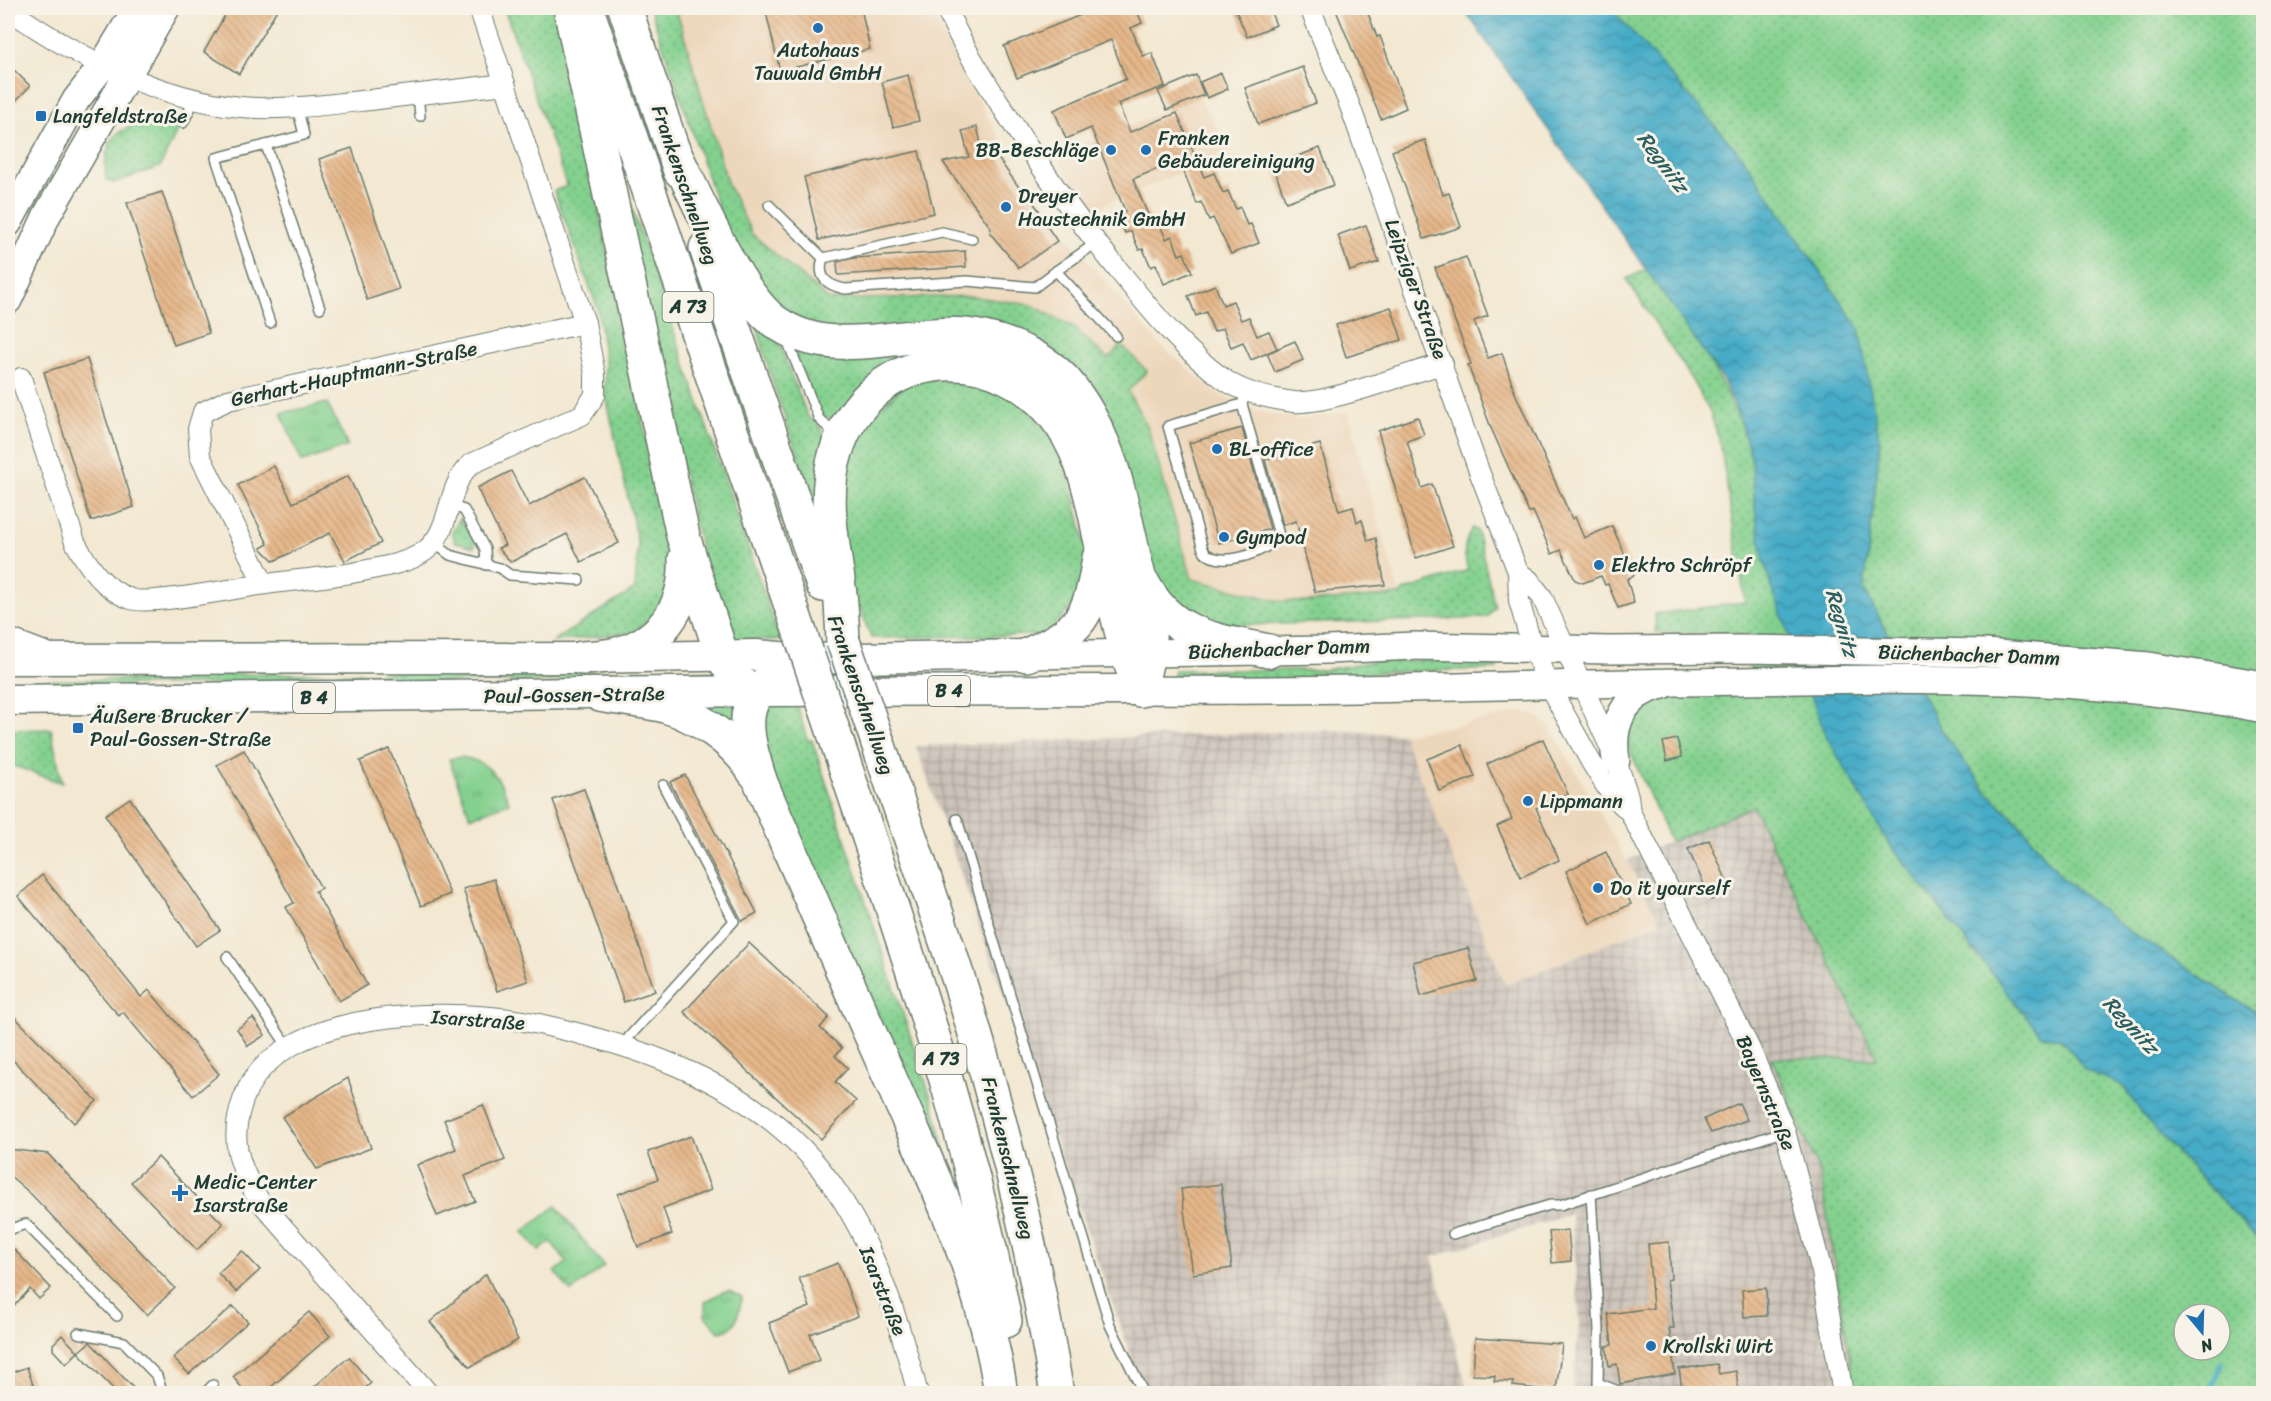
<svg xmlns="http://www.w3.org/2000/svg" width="2271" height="1401" font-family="Sriracha,sans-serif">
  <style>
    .built { fill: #edd7bb }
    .industrial { fill: url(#industrial-grid) }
    .grass { fill: url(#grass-dots); stroke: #528762; stroke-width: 1.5; fill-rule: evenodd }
    .park { fill: url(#park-tufts); stroke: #528762; stroke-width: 1.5 }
    .water { fill: url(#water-waves); stroke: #33747e; stroke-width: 1.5 }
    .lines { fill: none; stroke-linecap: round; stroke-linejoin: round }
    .stream { stroke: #47acc7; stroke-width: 6 }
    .building { fill: url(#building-back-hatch) }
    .lane-casing { stroke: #69796b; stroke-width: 12 }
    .street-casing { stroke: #69796b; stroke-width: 22 }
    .secondary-casing { stroke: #69796b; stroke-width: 30 }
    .primary-casing { stroke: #69796b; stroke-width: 33 }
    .highway-casing { stroke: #69796b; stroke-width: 36 }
    .lane { stroke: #fff; stroke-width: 9 }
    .street { stroke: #fff; stroke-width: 20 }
    .secondary { stroke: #fff; stroke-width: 27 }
    .primary { stroke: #fff; stroke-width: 30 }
    .highway { stroke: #fff; stroke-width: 33 }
    .highway-bridge-casing { stroke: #69796b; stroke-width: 36; stroke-linecap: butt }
    .highway-bridge { stroke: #fff; stroke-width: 33 }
    .poi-dot { fill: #1f6fb2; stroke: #f7f3e8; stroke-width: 2 }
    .labels { text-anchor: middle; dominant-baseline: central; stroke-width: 6; stroke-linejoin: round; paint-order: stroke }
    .shield { fill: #f7f3e8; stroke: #60746a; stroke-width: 1.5 }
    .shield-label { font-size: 18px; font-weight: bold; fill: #1f3d34 }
    .poi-label { font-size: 20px; fill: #1f3d34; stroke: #f7f3e8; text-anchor: start }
    .street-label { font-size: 20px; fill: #1f3d34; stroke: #f7f3e8 }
    .water-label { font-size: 21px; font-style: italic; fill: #2b5e60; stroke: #f7f3e8 }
  </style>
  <defs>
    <pattern id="industrial-grid" width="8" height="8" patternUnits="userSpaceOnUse" patternTransform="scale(1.5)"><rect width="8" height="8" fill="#ccc2b9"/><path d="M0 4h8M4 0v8" fill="none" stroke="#a59f97"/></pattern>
    <pattern id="grass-dots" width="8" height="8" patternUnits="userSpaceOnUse" patternTransform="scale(1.5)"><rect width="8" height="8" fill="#84d18f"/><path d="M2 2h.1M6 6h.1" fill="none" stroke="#6bab76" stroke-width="1.8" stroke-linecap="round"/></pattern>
    <pattern id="park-tufts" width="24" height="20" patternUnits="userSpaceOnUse" patternTransform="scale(1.5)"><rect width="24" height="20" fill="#84d18f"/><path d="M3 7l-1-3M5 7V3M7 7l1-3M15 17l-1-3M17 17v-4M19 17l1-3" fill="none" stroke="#6bab76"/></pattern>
    <pattern id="water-waves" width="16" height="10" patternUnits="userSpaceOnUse" patternTransform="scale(1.5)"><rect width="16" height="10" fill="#47acc7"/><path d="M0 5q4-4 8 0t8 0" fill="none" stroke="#3b8da2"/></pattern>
    <pattern id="building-back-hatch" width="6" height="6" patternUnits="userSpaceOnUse" patternTransform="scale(1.5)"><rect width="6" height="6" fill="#e7b88a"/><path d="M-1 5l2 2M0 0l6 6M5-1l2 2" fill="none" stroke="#bb9772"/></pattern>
  </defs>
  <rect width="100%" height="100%" fill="#f7f3e8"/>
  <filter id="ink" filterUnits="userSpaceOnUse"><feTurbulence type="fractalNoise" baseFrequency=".0167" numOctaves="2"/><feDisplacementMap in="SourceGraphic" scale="12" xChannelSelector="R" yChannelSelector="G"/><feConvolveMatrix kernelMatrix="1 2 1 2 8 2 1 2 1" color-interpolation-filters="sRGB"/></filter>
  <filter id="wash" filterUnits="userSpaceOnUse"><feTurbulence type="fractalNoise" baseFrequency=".008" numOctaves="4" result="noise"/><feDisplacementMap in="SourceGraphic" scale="24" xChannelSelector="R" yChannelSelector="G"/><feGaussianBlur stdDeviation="1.35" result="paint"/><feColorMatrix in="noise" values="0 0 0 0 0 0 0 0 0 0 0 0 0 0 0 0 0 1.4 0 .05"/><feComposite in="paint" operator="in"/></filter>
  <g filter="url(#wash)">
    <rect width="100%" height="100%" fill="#f3e8d2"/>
    <g class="built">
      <path d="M676,8H928L1010,157L1067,237L1161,346L1216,393L1258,412L1301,419L1349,412L1366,481L1400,595L1307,602L1279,601L1191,579L1148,428L1127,391L1122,345L1108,359L1075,328L1032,305L970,296L829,300L752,234L728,185Z"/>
      <path d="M1199,97L1232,151L1091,210L1056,156Z"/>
      <path d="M1524,711L1541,718L1551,728L1662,922L1504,985L1402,734L1461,725Z"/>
    </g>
    <path class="industrial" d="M1331,730L1402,734L1505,985L1661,922L1627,860L1753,806L1877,1059L1772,1058L1821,1176L1855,1393H1571L1580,1323L1571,1214L1432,1257L1468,1393H1144L916,746Z"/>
    <g class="grass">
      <path d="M504,8H557L673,569L664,607L634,632L552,642L635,589L638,545L605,391V362L597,307L554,191L567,186Z"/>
      <path d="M650,8H676L728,185L752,234L829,300L970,296L1032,305L1075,328L1108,359L1121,345L1147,371L1128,391L1148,428L1192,579L1279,601L1307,602L1400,595L1403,591L1468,570C1463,553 1463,544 1472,528L1477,530L1495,607L1487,617L1462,619L1212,626L1157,590L1086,392L826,332L774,307L728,237Z"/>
      <path d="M1611,8H2263V1017L2124,928L2062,878L2022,826L1987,792L1945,736L1864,590L1880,443Z"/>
      <path d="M178,120V129L160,167L113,183L106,179C100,122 135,124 178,120Z"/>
      <path d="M628,197L780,640H727L711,594L620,199Z"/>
      <path d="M1647,269C1687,328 1731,383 1750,452C1755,469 1753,489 1755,507C1758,535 1764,561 1772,588L1887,841L2041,1035L2062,1039L2085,1070L2122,1085L2149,1123L2263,1244V1393H1855L1821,1176L1772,1058L1877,1059L1753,806L1670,842L1628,746V735L1639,707L1672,695L1750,694L1749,635L1656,632L1655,614L1745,602L1720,443L1710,412L1683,365L1626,279ZM2184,1314H2220V1350H2184Z"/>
      <path d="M755,320L775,333L808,417L818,424L830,446L816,508L772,380Z"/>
      <path d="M792,347L902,348L976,355L838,424L819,413Z"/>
      <path d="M915,379L1006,385L1062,447L1088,555L1087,591L1045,635L871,638L859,605H851L837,532L855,428Z"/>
      <path d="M460,519L476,543L474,547L455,542L452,532Z"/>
      <path d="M1497,660V669L1386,672L1316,679H1194L1174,676V670H1324L1375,661Z"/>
      <path d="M677,671L712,672L717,680L8,686V681L158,679L227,674Z"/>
      <path d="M736,703L735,727L693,704Z"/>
      <path d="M765,703H796L808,741L812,740L933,1104L957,1197L760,747Z"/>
      <path d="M51,729L62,783L8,764V730Z"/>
    </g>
    <g class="park">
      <path d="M327,403L348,446L302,462L281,413Z"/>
      <path d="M461,757C489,761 500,777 509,803L470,817L449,759Z"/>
      <path d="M556,1206L604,1266L571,1292L555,1272L567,1262L551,1242L539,1251L523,1232Z"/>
      <path d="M730,1291L742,1297C739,1311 737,1332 719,1332L705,1316V1302L722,1292Z"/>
    </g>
    <path class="water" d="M1463,8H1611L1741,155L1859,328L1880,443L1864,590L1945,736L1987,792L2021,826L2062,878L2124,928L2263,1017V1244L2149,1123L2122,1085L2085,1070L2062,1039L2041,1035L1887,841L1825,734L1772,588L1763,557L1755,508L1751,455L1735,405L1722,378Z"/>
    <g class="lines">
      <path class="stream" d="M2208,1394L2222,1363"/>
    </g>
    <g id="blocks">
      <g class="building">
        <path d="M229,8H278L239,74L204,52Z"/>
        <path d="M765,8H861L870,49L780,71Z"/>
        <path d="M1098,8H1136L1142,23L1131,28L1143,56L1152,53L1165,86L1118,104L1130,132L1177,113L1204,177L1214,173L1223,193L1228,191L1236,209L1240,207L1247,225L1251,224L1259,243L1231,254L1213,218L1209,220L1201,202L1197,204L1179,160L1133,179L1151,222L1158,220L1166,239L1172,236L1179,255L1184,253L1192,272L1164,284L1156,264L1151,267L1143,249L1139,250L1131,231L1125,233L1117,215L1125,211L1091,128L1066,139L1054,110L1126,79L1111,40L1017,78L1004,46Z"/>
        <path d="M1235,8H1269L1276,25L1247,37Z"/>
        <path d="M1335,8H1366L1377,37L1380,36L1406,108L1381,119Z"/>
        <path d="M8,64L30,86L8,109Z"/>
        <path d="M1303,67L1316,103L1258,124L1245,88Z"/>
        <path d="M1221,73L1228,89L1207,98L1200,82Z"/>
        <path d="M908,75L919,121L893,127L882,82Z"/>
        <path d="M1196,75L1204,95L1167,110L1158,91Z"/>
        <path d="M977,127L983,151L989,146L1029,201L1033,202L1040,212V216L1057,241L1019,268L990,233L991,228L943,162L969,157L962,131Z"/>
        <path d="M1425,140L1443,195L1449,193L1461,227L1424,239L1392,151Z"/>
        <path d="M352,148L399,289L367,300L319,159Z"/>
        <path d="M1320,148L1334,185L1286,202L1273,165Z"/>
        <path d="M919,151L934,213L819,240L804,177Z"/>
        <path d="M162,192L209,333L174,345L127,203Z"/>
        <path d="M1366,225L1379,262L1350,271L1338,235Z"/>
        <path d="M965,251L966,267L838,275L837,262L854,258Z"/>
        <path d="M1466,257L1488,316L1474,321L1488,358L1502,353L1515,393L1540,448L1572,519L1575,517L1584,538L1612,526L1634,575L1627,579L1634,603L1618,608L1608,584L1605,585L1601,576L1583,583L1575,580L1561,550L1552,554L1533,511L1529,513L1491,428L1468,365L1471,364L1435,268Z"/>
        <path d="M1215,285L1223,305L1233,301L1241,320L1249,317L1257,336L1269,331L1277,349L1251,360L1243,342L1231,347L1223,328L1214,332L1206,312L1196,316L1188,296Z"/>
        <path d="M1391,307L1402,340L1346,357L1336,325Z"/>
        <path d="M1295,341L1303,360L1275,372L1267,353Z"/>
        <path d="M87,359L134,507L91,521L44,372Z"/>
        <path d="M1418,417L1424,435L1407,441L1422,488L1432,484L1453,546L1416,558L1378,431Z"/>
        <path d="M1242,428L1270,529L1219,543L1189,443Z"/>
        <path d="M1320,444L1339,511L1353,507L1357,522L1362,520L1368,541L1376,538L1385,585L1315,592L1296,521L1283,525L1265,460Z"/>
        <path d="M274,466L293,503L348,476L381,543L345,561L330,533L274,561L261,548L268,544L238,485Z"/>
        <path d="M511,471L529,506L585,477L619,543L581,562L567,534L511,562L498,548L505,545L477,488Z"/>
        <path d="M1543,739L1568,794L1536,808L1559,860L1521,877L1497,826L1512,819L1487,764Z"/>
        <path d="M1677,739L1682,757L1667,761L1663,742Z"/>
        <path d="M1462,745L1475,777L1439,791L1427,759Z"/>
        <path d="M389,749L450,894L421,906L360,761Z"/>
        <path d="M244,750L321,888L315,891L367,985L339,1001L286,907L294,903L217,765Z"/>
        <path d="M685,775L757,913L742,921L670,782Z"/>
        <path d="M584,789L655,991L624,1002L553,800Z"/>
        <path d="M130,798L220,930L196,946L105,815Z"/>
        <path d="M1709,840L1731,891L1711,900L1688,849Z"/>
        <path d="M1606,852L1631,904L1590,924L1566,871Z"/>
        <path d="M42,875L141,997L149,990L219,1074L193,1096L123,1012L119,1016L18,896Z"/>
        <path d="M494,879L528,981L497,991L463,889Z"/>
        <path d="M749,943L829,1017L820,1028L842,1048L835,1056L848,1068L835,1082L856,1101L821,1139L684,1012Z"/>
        <path d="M1468,948L1477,981L1421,996L1413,962Z"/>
        <path d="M8,1010L97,1101L74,1123L8,1055Z"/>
        <path d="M253,1018L265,1035L248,1046L237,1029Z"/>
        <path d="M348,1078L371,1148L317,1169L282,1117Z"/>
        <path d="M1739,1103L1747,1120L1711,1133L1704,1119Z"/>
        <path d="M483,1105L505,1160L465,1176L475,1201L437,1216L417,1165L456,1149L444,1120Z"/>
        <path d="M691,1136L711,1190L663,1208L672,1234L638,1247L618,1194L658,1179L648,1152Z"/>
        <path d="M8,1149L48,1154L175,1288L147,1315L31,1194L8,1174Z"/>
        <path d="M158,1157L223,1224L197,1250L131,1182Z"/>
        <path d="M1221,1184L1232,1268L1193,1274L1181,1189Z"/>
        <path d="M1568,1230L1571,1261L1552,1263L1549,1232Z"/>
        <path d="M1669,1242L1671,1279L1667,1280L1674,1328H1669L1675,1374L1620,1384L1617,1364L1609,1366L1606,1346L1612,1345L1608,1314L1653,1308L1648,1244Z"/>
        <path d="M8,1243L51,1288L39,1299L30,1289L8,1312Z"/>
        <path d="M242,1251L260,1270L236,1292L218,1273Z"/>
        <path d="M838,1263L858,1316L810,1334L820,1360L788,1372L769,1323L810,1307L799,1278Z"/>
        <path d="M486,1274L518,1340L470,1367L430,1322Z"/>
        <path d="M1766,1288L1767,1316L1744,1317L1742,1290Z"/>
        <path d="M233,1306L248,1322L189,1374L173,1358Z"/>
        <path d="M309,1312L330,1336L263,1394H247L233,1377Z"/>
        <path d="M62,1335L78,1352L66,1364L53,1350V1344Z"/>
        <path d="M1475,1338L1562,1344L1556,1391L1513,1386V1382L1494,1381L1495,1376L1473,1375Z"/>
        <path d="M90,1342L139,1394H118L78,1352Z"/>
        <path d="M349,1357L371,1383L359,1394H306Z"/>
        <path d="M1717,1364L1719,1374L1736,1371L1739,1394H1683L1679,1369Z"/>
        <path d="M27,1367L36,1394H8V1374Z"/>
      </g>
    </g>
  </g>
  <g filter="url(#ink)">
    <use href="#blocks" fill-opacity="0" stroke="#69796b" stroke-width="1.5"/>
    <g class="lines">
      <g class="lane-casing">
        <g id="lane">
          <path d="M418,94L420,116"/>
          <path d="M183,123L195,99"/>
          <path d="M266,145L320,308"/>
          <path d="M769,205L823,258"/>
          <path d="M972,239L942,232L823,258C817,277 826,285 845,289L967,281L1035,287L1056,271"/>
          <path d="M1096,243L1056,271L1116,336"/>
          <path d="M270,323L216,158L304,135L297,106"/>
          <path d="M786,338L819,419L837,436"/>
          <path d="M1242,404L1279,535C1269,553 1214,571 1203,549L1168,426L1242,404L1247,391"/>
          <path d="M448,505L464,510L485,549L486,565"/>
          <path d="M433,542L450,555L500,568L510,575L579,580"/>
          <path d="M957,819L1110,1325L1144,1394"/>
          <path d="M227,957L288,1047"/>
          <path d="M625,1047L629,1037L734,921L663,785"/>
          <path d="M1591,1194L1599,1329L1598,1383L1625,1394"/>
          <path d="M8,1230L26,1224L117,1316"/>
          <path d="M1453,1234L1550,1205H1560L1785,1131"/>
          <path d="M78,1333L124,1342L157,1376L163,1394"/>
          <path d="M204,1394L213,1385"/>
        </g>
      </g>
      <g class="street-casing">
        <g id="street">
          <path d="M479,8L505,84"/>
          <path d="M946,8C961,44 983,77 1004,110C1042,171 1083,228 1129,283C1157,318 1188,354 1225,380C1244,393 1271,399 1294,402C1327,405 1407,373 1443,364"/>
          <path d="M1310,8L1350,106L1479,471L1518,572L1519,601L1532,646L1549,686L1591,762L1611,794L1630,812"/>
          <path d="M8,9C75,56 158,99 241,107C286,111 333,104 378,99C420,94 462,89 505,84L585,323L595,374V395L582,415L471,464C445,487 453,530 425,551C406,565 375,568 352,573C323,578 294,580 266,584C240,587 150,606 131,599C104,590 88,566 75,542L21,378"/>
          <path d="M1518,572L1529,580L1542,597L1616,760L1628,796L1630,812L1750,1049L1785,1131L1822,1272L1843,1394"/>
          <path d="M264,584L200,456L198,429L203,412L228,400L585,323"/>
          <path d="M429,1394L259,1200C238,1165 229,1139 243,1100C276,1004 459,1007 539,1024C634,1045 729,1076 800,1146C864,1210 896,1308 918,1394"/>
        </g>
      </g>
      <g class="secondary-casing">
        <g id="secondary">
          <path d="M8,223L76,100L103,65L137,8"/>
          <path d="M8,300L47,215L166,8"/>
          <path d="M8,642L48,657"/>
          <path d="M1028,655L1328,650L1414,646L1609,650L1743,649L1985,653L2149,666L2264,685"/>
          <path d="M1140,690C1340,692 1540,684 1739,681C1915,678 2090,675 2264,709"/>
          <path d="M1616,760C1610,724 1624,693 1663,685"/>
        </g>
      </g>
      <g class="primary-casing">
        <g id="primary">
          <path d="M8,659L582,658L756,655L803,659L1027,655"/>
          <path d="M8,700L758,691L1140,690"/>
        </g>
      </g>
      <g class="highway-casing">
        <g id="highway">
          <path d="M570,8L683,536L722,656L738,681L752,692"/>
          <path d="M625,8L680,171"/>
          <path d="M590,18L791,606"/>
          <path d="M673,150C695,193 737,294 774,321C835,365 908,326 974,336C1009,342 1049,359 1071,388C1110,438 1122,501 1135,561C1141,584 1148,609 1149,632C1150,652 1144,671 1140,690"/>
          <path d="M706,248L823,585"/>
          <path d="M1144,585C1172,637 1216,640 1269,651"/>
          <path d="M843,641C842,623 842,604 839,587C833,542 822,497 836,452C870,343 1002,336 1062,426C1083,457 1092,497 1099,533C1111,586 1120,639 1140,690"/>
          <path d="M1027,655C1081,631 1090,617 1099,558"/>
          <path d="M582,658C595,657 611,657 624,652C666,638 687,602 685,559"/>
          <path d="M803,659C737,692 740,719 761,783C804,885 849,986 894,1087C937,1186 986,1286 1001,1394"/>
          <path d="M600,695C621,699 644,701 665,706C697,715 737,743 754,772"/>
          <path d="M834,733C899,928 967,1120 1005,1321"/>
          <path d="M877,740C906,828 939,915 966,1003C1005,1132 1036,1261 1057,1394"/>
        </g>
      </g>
      <use href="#lane" class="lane"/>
      <use href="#street" class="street"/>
      <use href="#secondary" class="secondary"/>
      <use href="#primary" class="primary"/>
      <use href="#highway" class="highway"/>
      <g class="highway-bridge-casing">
        <g id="highway-bridge">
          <path d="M791,606L834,733"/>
          <path d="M843,641L877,740"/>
        </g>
      </g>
      <use href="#highway-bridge" class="highway-bridge"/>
    </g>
  </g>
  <g class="poi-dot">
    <circle cx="818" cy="28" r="6"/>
    <rect x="35" y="110" width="12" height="12" rx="3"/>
    <circle cx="1111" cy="150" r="6"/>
    <circle cx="1146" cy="150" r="6"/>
    <circle cx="1006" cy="207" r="6"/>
    <circle cx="1217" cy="449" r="6"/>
    <circle cx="1224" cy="537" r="6"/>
    <circle cx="1599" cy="565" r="6"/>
    <rect x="72" y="722" width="12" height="12" rx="3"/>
    <circle cx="1528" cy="801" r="6"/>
    <circle cx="1598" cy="888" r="6"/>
    <path d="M177 1184h6v6h6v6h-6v6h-6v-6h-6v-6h6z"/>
    <circle cx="1651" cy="1346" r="6"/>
  </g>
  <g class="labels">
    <g class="shield">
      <rect x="662.5" y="292" width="51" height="30" rx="4.5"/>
      <rect x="928" y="676" width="42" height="30" rx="4.5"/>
      <rect x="293" y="683" width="42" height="30" rx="4.5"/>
      <rect x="915.5" y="1044" width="51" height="30" rx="4.5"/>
    </g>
    <g class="shield-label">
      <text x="688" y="307">A 73</text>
      <text x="949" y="691">B 4</text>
      <text x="314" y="698">B 4</text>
      <text x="941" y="1059">A 73</text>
    </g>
    <g class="poi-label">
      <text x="818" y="50" text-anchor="middle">Autohaus<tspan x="818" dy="23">Tauwald GmbH</tspan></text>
      <text x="53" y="116">Langfeldstraße</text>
      <text x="1158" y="138">Franken<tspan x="1158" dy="23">Gebäudereinigung</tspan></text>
      <text x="1099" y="150" text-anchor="end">BB-Beschläge</text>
      <text x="1018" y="196">Dreyer<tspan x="1018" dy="23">Haustechnik GmbH</tspan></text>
      <text x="1229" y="449">BL-office</text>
      <text x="1236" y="537">Gympod</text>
      <text x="1611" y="565">Elektro Schröpf</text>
      <text x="90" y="716">Äußere Brucker /<tspan x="90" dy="23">Paul-Gossen-Straße</tspan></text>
      <text x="1540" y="801">Lippmann</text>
      <text x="1610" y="888">Do it yourself</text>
      <text x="194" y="1182">Medic-Center<tspan x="194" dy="23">Isarstraße</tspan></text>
      <text x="1663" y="1346">Krollski Wirt</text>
    </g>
    <g class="street-label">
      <text transform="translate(685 185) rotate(71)">Frankenschnellweg</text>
      <text transform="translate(1416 289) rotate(70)">Leipziger Straße</text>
      <text transform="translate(354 374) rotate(-12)">Gerhart-Hauptmann-Straße</text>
      <text transform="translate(1279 649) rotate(-2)">Büchenbacher Damm</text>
      <text transform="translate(1969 655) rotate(2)">Büchenbacher Damm</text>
      <text transform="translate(574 695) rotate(-1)">Paul-Gossen-Straße</text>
      <text transform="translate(861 695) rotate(71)">Frankenschnellweg</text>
      <text transform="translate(478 1020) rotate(4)">Isarstraße</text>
      <text transform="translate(1766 1093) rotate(67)">Bayernstraße</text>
      <text transform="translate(1008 1158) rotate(76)">Frankenschnellweg</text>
      <text transform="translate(883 1291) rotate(68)">Isarstraße</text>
    </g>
    <g class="water-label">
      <text transform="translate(1663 162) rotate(53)">Regnitz</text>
      <text transform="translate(1842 623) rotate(74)">Regnitz</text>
      <text transform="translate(2131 1025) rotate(47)">Regnitz</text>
    </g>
  </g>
  <rect width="2271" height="1401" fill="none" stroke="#f7f3e8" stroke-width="30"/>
  <g transform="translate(2202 1332) rotate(161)"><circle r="28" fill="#f7f3e8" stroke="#a1aaa0" stroke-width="1.5"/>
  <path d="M0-4.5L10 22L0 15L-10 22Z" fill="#1f6fb2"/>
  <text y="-9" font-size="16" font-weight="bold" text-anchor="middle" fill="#1f3d34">N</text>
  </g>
</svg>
